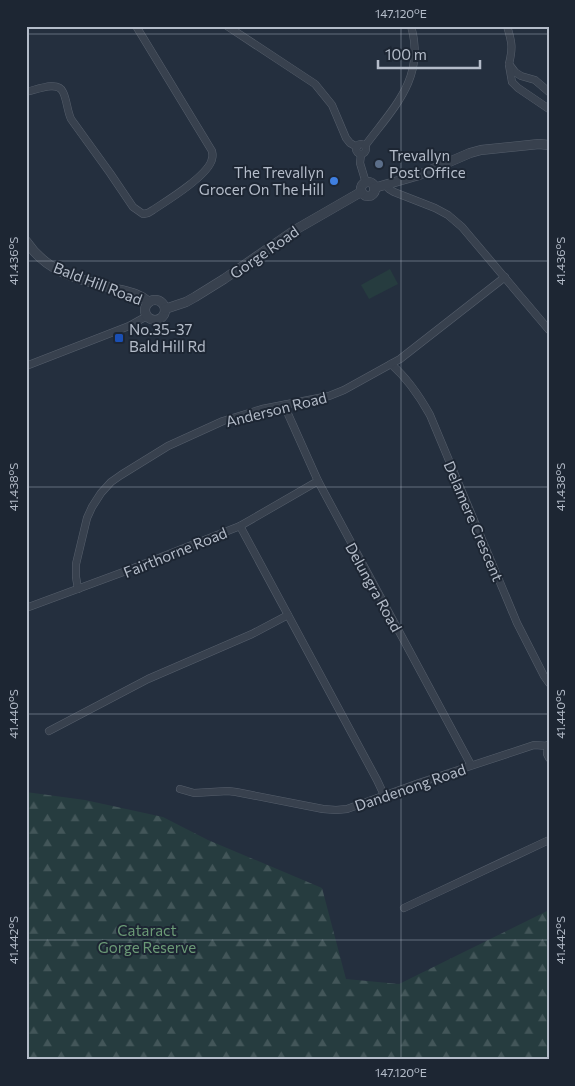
<svg xmlns="http://www.w3.org/2000/svg" width="575" height="1086" font-family="Commissioner,sans-serif">
  <style>
    .green { fill: #263c3f }
    .forest { fill: url(#forest-firs) }
    .lines { fill: none; stroke-linecap: round; stroke-linejoin: round }
    .minor-casing { stroke: #565f6c; stroke-width: 8 }
    .tertiary-casing { stroke: #565f6c; stroke-width: 10 }
    .minor { stroke: #38414e; stroke-width: 7 }
    .tertiary { stroke: #38414e; stroke-width: 9 }
    .ticks { fill: none; stroke: #b4bcc9; stroke-width: 1; stroke-opacity: 0.45 }
    .service-dot { fill: #5c6f8a; stroke: #1d2633; stroke-width: 2 }
    .shop-dot { fill: #3f7fe0; stroke: #1d2633; stroke-width: 2 }
    .transit-dot { fill: #1a4fb4; stroke: #1d2633; stroke-width: 2 }
    .labels { text-anchor: middle; dominant-baseline: central; stroke-width: 4; stroke-linejoin: round; paint-order: stroke }
    .poi-label { font-size: 15px; fill: #b4bcc9; stroke: #1d2633; text-anchor: start }
    .street-label { font-size: 15px; fill: #b4bcc9; stroke: #1d2633 }
    .park-label { font-size: 15px; fill: #6b9a76; stroke: #1d2633 }
    .neatline { fill: none; stroke: #b4bcc9; stroke-width: 2 }
    .ticks-label { font-size: 12px; text-anchor: middle; fill: #b4bcc9 }
  </style>
  <defs>
    <pattern id="forest-firs" width="22" height="20" patternUnits="userSpaceOnUse" patternTransform="scale(1.25)"><rect width="22" height="20" fill="#263c3f"/><path d="M5 1l3.5 6h-7zM16 11l3.5 6h-7z" fill="#435659"/></pattern>
  </defs>
  <rect width="100%" height="100%" fill="#242f3e"/>
  <path class="green" d="M390,269L398,284L369,299L361,285Z"/>
  <path class="forest" d="M26,792L85,800L163,817L208,840L322,888L346,979L399,984L549,910V1058L546,1060H26Z"/>
  <g class="lines">
    <g class="minor-casing">
      <g id="minor">
        <path d="M227,26L315,84L332,105L346,138L350,143L357,147"/>
        <path d="M507,26C512,42 513,48 509,64L515,72L521,76L535,80L549,92"/>
        <path d="M509,65L512,82L518,88L549,109"/>
        <path d="M26,92C36,90 58,80 63,92C67,100 67,110 71,119L110,173L133,207L143,214L148,213L153,210C168,200 204,178 211,162C213,158 213,155 212,151L136,26"/>
        <circle cx="361" cy="149" r="5"/>
        <path d="M365,146C393,108 426,78 411,26"/>
        <path d="M361,154L360,163L366,183"/>
        <path d="M385,185L389,189L394,192L435,208L448,215L462,227L549,330"/>
        <path d="M391,364C407,378 420,397 430,415L517,623L544,676L549,683"/>
        <path d="M26,366L129,326L147,316"/>
        <path d="M284,405L318,481L471,765"/>
        <path d="M240,526L377,780L384,795"/>
        <path d="M78,589L76,577V564L87,518L92,507L101,493L111,482L121,475L168,446L223,421L262,409L329,396L344,390L400,359L505,277"/>
        <path d="M26,608L126,571L240,526L318,481"/>
        <path d="M49,731L148,679L252,634L288,615"/>
        <path d="M548,745L547,754L549,758"/>
        <path d="M180,789L194,793L228,791L236,792L323,809L336,810L347,809L419,783L522,749L534,745L549,746"/>
        <path d="M404,908L549,840"/>
      </g>
    </g>
    <g class="tertiary-casing">
      <g id="tertiary">
        <circle cx="368" cy="189" r="7"/>
        <path d="M374,188L419,175L470,153L481,150L539,144L549,145"/>
        <path d="M26,241C48,274 81,280 117,289C129,292 140,294 149,302"/>
        <circle cx="155" cy="310" r="10"/>
        <path d="M165,309L186,302L195,297L224,279L295,230L361,192"/>
      </g>
    </g>
    <use href="#minor" class="minor"/>
    <use href="#tertiary" class="tertiary"/>
  </g>
  <path class="ticks" d="M401,26V1060M26,34H549M26,261H549M26,487H549M26,714H549M26,940H549"/>
  <circle class="service-dot" cx="379" cy="164" r="5"/>
  <circle class="shop-dot" cx="334" cy="181" r="5"/>
  <rect class="transit-dot" x="114" y="333" width="10" height="10" rx="2.5"/>
  <g class="labels">
    <g class="poi-label">
      <text x="389" y="155">Trevallyn<tspan x="389" dy="17">Post Office</tspan></text>
      <text x="324" y="172" text-anchor="end">The Trevallyn<tspan x="324" dy="17">Grocer On The Hill</tspan></text>
      <text x="129" y="329">No.35-37<tspan x="129" dy="17">Bald Hill Rd</tspan></text>
    </g>
    <g class="street-label">
      <text transform="translate(264 252) rotate(-35)">Gorge Road</text>
      <text transform="translate(98 283) rotate(21)">Bald Hill Road</text>
      <text transform="translate(276 409) rotate(-14)">Anderson Road</text>
      <text transform="translate(474 521) rotate(67)">Delamere Crescent</text>
      <text transform="translate(175 552) rotate(-22)">Fairthorne Road</text>
      <text transform="translate(374 587) rotate(61)">Delungra Road</text>
      <text transform="translate(410 787) rotate(-19)">Dandenong Road</text>
    </g>
    <g class="park-label">
      <text x="147" y="930">Cataract<tspan x="147" dy="17">Gorge Reserve</tspan></text>
    </g>
  </g>
  <rect width="575" height="1086" fill="none" stroke="#1d2633" stroke-width="55"/>
  <path d="M378 60v8h102v-8" fill="none" stroke="#b4bcc9" stroke-width="2.5"/>
  <text x="385" y="60" font-size="15" fill="#b4bcc9" stroke="#1d2633" stroke-width="4" paint-order="stroke">100 m</text>
  <rect x="28" y="28" width="520" height="1030" class="neatline"/>
  <g class="ticks-label">
    <text x="401" y="18">147.120°E</text>
    <text transform="translate(14 261) rotate(-90)" y="4">41.436°S</text>
    <text transform="translate(561 261) rotate(-90)" y="4">41.436°S</text>
    <text transform="translate(14 487) rotate(-90)" y="4">41.438°S</text>
    <text transform="translate(561 487) rotate(-90)" y="4">41.438°S</text>
    <text transform="translate(14 714) rotate(-90)" y="4">41.440°S</text>
    <text transform="translate(561 714) rotate(-90)" y="4">41.440°S</text>
    <text transform="translate(14 940) rotate(-90)" y="4">41.442°S</text>
    <text transform="translate(561 940) rotate(-90)" y="4">41.442°S</text>
    <text x="401" y="1077">147.120°E</text>
  </g>
</svg>
